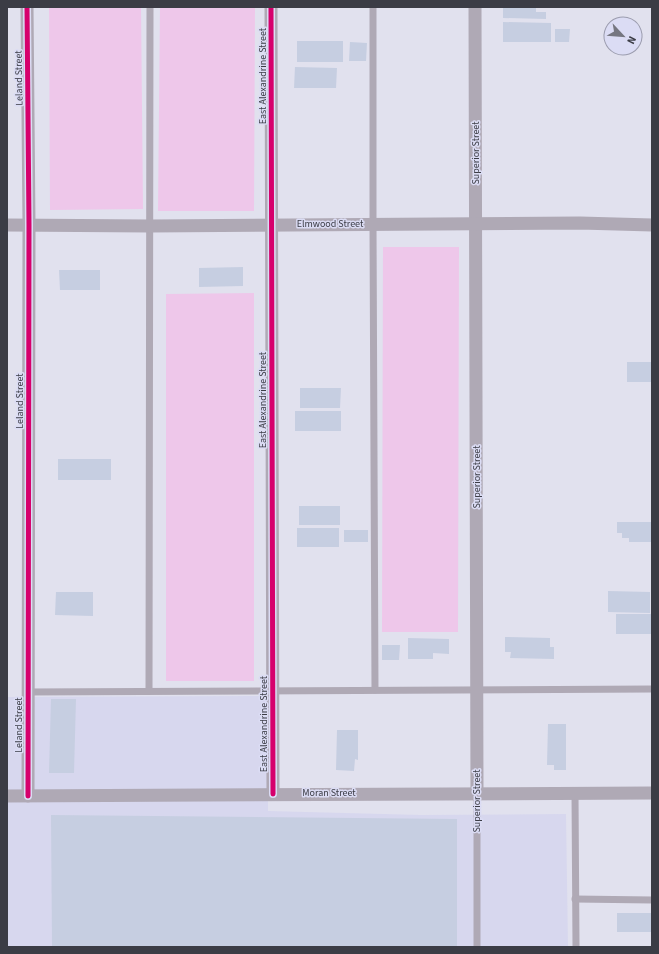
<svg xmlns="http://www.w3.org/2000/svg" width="659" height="954" font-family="'Source Sans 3',sans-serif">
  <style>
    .built { fill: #d7d7ee }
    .green { fill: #eec7ea }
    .building { fill: #c6cee1 }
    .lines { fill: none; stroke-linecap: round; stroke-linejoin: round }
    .lane { stroke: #afa9b5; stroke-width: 7 }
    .street { stroke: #afa9b5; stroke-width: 13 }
    .cycleway-casing { stroke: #dbdcf4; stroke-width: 8 }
    .cycleway { stroke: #d6006c; stroke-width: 5 }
    .labels { text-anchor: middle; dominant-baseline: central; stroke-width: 3; stroke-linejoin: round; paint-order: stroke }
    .street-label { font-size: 10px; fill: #3b3c45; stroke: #dbdcf4 }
  </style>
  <rect width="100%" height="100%" fill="#e1e1ee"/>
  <path class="built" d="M268,696V811L421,815L566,814L568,947H7V697Z"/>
  <g class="green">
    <path d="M49,7H141L143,209L50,210Z"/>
    <path d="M160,7H255L254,211H158Z"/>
    <path d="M383,247H459L458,632H382Z"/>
    <path d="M254,293V681H166V294Z"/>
  </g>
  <g class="building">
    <path d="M503,7H536V12H546V19L503,18Z"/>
    <path d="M503,22L551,23V42H503Z"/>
    <path d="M555,29H570L569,42H555Z"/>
    <rect x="297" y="41" width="46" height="21"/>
    <path d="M350,42L367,43L366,61H349Z"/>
    <path d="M295,67L337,68L336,88H294Z"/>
    <path d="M243,267V286L199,287V268Z"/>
    <path d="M59,270H100V290H60Z"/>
    <rect x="627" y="362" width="24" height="20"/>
    <path d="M300,388H341L340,408H300Z"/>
    <rect x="295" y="411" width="46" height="20"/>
    <rect x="58" y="459" width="53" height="21"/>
    <rect x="299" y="506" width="41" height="19"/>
    <path d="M617,522H652V542H629V538H622V533H617Z"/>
    <rect x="297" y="528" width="42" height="19"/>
    <rect x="344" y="530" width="24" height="12"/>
    <path d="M608,591L650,592V613L608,612Z"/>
    <path d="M56,592H93V616L55,615Z"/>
    <rect x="616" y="614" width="36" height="20"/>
    <path d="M505,637L550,638V647H554V659L510,658L511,652H505Z"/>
    <path d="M408,638L449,639V654L433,653V659H408Z"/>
    <path d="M382,645H400L399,660H382Z"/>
    <path d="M51,699H76L74,773H49Z"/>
    <path d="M548,724H566V770H554V765H547Z"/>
    <path d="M337,730H358V760L355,759L354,771L336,770Z"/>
    <path d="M51,815L457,819V947H52Z"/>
    <rect x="617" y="913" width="35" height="19"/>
  </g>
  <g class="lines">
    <g class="lane">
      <path d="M373,7V224L375,690"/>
      <path d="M149,691L150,7"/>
      <path d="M28,692L652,689"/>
      <path d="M477,793V947"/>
      <path d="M575,793L576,947"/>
      <path d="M575,899L652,900"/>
    </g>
    <g class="street">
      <path d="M27,7L29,225L28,796"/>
      <path d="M271,7L273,794"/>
      <path d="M475,7L477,793"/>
      <path d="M7,225L150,226L580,223L652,225"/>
      <path d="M7,796L652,793"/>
    </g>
    <g class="cycleway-casing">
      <g id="cycleway">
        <path d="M27,7L29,225L28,796"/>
        <path d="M271,7L273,794"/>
      </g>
    </g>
    <use href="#cycleway" class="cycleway"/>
  </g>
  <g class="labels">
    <g class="street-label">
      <text transform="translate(263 76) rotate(-90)">East Alexandrine Street</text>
      <text transform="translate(19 78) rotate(-91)">Leland Street</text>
      <text transform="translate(476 153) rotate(-90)">Superior Street</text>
      <text x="330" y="224">Elmwood Street</text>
      <text transform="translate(263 400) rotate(-90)">East Alexandrine Street</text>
      <text transform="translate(20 401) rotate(-90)">Leland Street</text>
      <text transform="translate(477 477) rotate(-90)">Superior Street</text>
      <text transform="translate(264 724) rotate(-90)">East Alexandrine Street</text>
      <text transform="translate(19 725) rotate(-90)">Leland Street</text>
      <text x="329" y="793">Moran Street</text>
      <text transform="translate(477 801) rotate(-90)">Superior Street</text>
    </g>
  </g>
  <rect width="659" height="954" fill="none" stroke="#3b3c45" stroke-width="16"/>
  <g transform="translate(623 36) rotate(116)"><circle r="19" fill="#dbdcf4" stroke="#9b9cae"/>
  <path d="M0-3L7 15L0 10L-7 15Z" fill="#757680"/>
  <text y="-6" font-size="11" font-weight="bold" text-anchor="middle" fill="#3b3c45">N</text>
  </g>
</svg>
